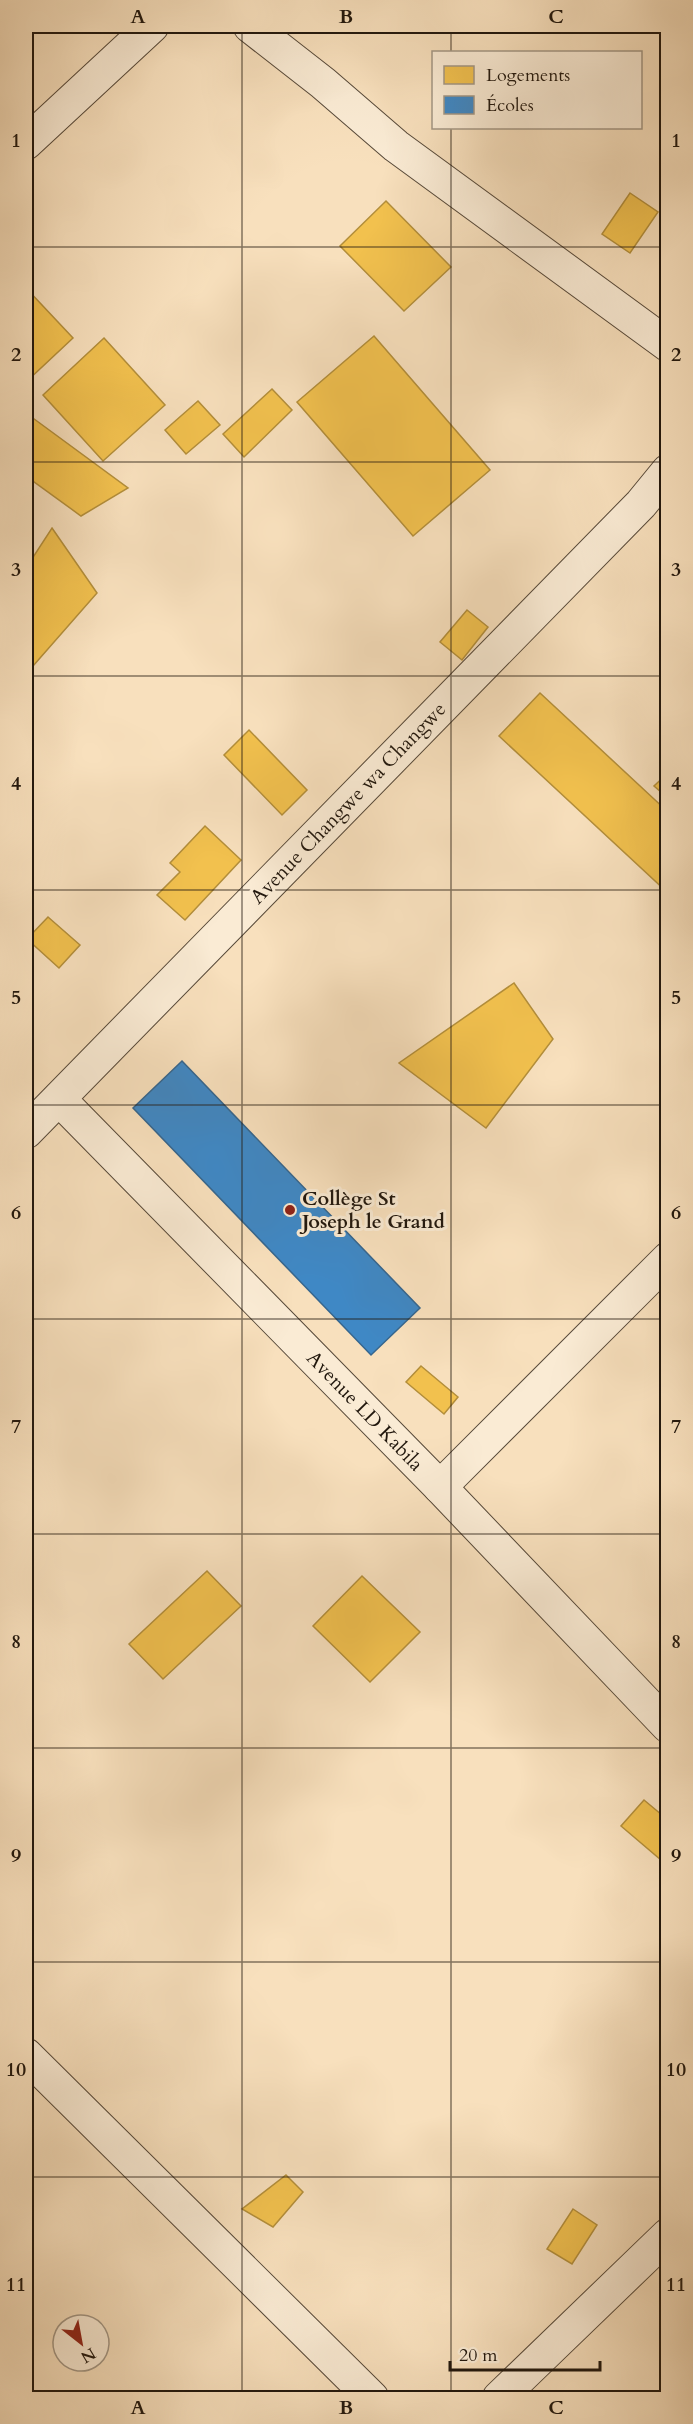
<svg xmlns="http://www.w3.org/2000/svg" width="693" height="2424" font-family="Cardo,serif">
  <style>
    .homes { fill: #f2c14e; stroke: #b38e3a; stroke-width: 1.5 }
    .schools { fill: #3f88c5; stroke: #36668e; stroke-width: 1.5 }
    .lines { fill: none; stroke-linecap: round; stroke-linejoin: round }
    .street-casing { stroke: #574939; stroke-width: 35 }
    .street { stroke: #faebd4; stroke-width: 33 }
    .grid { fill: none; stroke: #21170d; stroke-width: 1.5; stroke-opacity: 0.55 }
    .poi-dot { fill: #8f2418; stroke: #faebd4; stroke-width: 2 }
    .labels { text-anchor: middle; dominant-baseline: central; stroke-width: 6; stroke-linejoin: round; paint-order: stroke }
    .street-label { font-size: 20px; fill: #21170d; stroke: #faebd4 }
    .poi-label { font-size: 20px; font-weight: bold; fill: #21170d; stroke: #faebd4; text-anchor: start }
    .neatline { fill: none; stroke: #21170d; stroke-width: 2 }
    .grid-label { font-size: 20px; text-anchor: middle; font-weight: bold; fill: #21170d }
  </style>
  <rect width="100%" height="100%" fill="#f8e0bd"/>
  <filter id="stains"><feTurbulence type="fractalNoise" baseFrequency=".00333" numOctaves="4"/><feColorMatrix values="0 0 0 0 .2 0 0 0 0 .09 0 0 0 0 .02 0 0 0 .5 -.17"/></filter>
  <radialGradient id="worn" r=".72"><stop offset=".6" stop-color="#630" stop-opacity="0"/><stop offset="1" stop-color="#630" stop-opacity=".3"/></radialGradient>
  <g class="homes">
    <path d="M630,193L658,212L630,253L602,234Z"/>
    <path d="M386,201L451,267L404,311L340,246Z"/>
    <path d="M26,288L73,338L26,382Z"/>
    <path d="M374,336L490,470L413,536L297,402Z"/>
    <path d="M104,338L165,405L103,461L43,395Z"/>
    <path d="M272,389L292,410L244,457L223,434Z"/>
    <path d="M198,401L220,425L186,454L165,430Z"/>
    <path d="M26,413L128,488L81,516L26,476Z"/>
    <path d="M52,528L97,593L26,674V568Z"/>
    <path d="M467,610L488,627L462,660L440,642Z"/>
    <path d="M540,693L668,812V893L499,736Z"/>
    <path d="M249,730L307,790L282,815L224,755Z"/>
    <path d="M668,773V798L654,786Z"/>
    <path d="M205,826L241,860L185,920L157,895L180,872L170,863Z"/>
    <path d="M48,917L80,945L59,968L27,939Z"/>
    <path d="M514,983L553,1039L486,1128L399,1063Z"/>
    <path d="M421,1366L458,1397L444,1414L406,1382Z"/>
    <path d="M207,1571L241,1606L163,1679L129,1644Z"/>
    <path d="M362,1576L420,1632L370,1682L313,1626Z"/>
    <path d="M644,1800L668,1820V1853L661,1860L621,1826Z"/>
    <path d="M286,2175L303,2192L273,2227L242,2209Z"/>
    <path d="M573,2209L597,2225L572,2264L547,2249Z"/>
  </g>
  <path class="schools" d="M182,1061L420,1308L371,1355L133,1108Z"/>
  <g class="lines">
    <g class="street-casing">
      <g id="street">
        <path d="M250,26L323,83L396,146L668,345"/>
        <path d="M26,143L152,26"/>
        <path d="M59,1099L440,1487L668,1726"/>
        <path d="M26,1132L641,504L668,471"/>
        <path d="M440,1487L668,1259"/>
        <path d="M26,2055L372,2398"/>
        <path d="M499,2398L668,2235"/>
      </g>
    </g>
    <use href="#street" class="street"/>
  </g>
  <path class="grid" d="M242,26V2398M451,26V52M451,128V2398M26,247H668M26,462H668M26,676H668M26,890H668M26,1105H668M26,1319H668M26,1534H668M26,1748H668M26,1962H668M26,2177H668"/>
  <circle class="poi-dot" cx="290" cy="1210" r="6"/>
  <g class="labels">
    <g class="street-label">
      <text transform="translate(348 803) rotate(-46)">Avenue Changwe wa Changwe</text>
      <text transform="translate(365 1411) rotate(46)">Avenue LD Kabila</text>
    </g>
    <g class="poi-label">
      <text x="302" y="1198">Collège St<tspan x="302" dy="23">Joseph le Grand</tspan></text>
    </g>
  </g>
  <rect width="693" height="2424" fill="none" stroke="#f8e0bd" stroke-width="66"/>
  <rect x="432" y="51" width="210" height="78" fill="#faebd4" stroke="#a39684" stroke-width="1.5"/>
  <rect x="444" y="66" width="30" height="18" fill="#f2c14e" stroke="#a39684" stroke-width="1.5"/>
  <text x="486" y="81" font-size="18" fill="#21170d">Logements</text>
  <rect x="444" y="96" width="30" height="18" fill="#3f88c5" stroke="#a39684" stroke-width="1.5"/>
  <text x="486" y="111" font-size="18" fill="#21170d">Écoles</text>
  <g transform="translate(81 2343) rotate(149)"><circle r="28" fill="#faebd4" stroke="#a39684" stroke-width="1.5"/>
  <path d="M0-4.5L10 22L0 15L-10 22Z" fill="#8f2418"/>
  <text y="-9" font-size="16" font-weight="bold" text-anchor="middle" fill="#21170d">N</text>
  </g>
  <path d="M450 2361v9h150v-9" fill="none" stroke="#21170d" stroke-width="3"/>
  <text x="459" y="2361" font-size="18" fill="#21170d" stroke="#faebd4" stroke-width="4.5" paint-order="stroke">20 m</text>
  <rect x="33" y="33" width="627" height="2358" class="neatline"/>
  <g class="grid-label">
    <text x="138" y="23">A</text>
    <text x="346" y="23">B</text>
    <text x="556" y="23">C</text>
    <text x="16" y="147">1</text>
    <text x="676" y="147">1</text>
    <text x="16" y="361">2</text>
    <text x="676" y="361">2</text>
    <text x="16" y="576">3</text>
    <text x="676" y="576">3</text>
    <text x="16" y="790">4</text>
    <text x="676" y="790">4</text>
    <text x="16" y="1004">5</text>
    <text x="676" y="1004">5</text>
    <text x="16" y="1219">6</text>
    <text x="676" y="1219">6</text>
    <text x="16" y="1433">7</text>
    <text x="676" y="1433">7</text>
    <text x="16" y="1648">8</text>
    <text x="676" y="1648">8</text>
    <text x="16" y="1862">9</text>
    <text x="676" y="1862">9</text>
    <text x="16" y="2076">10</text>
    <text x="676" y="2076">10</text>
    <text x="16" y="2291">11</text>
    <text x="676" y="2291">11</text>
    <text x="138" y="2414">A</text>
    <text x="346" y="2414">B</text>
    <text x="556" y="2414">C</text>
  </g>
  <rect width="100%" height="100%" filter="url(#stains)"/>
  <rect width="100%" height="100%" fill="url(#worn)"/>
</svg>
